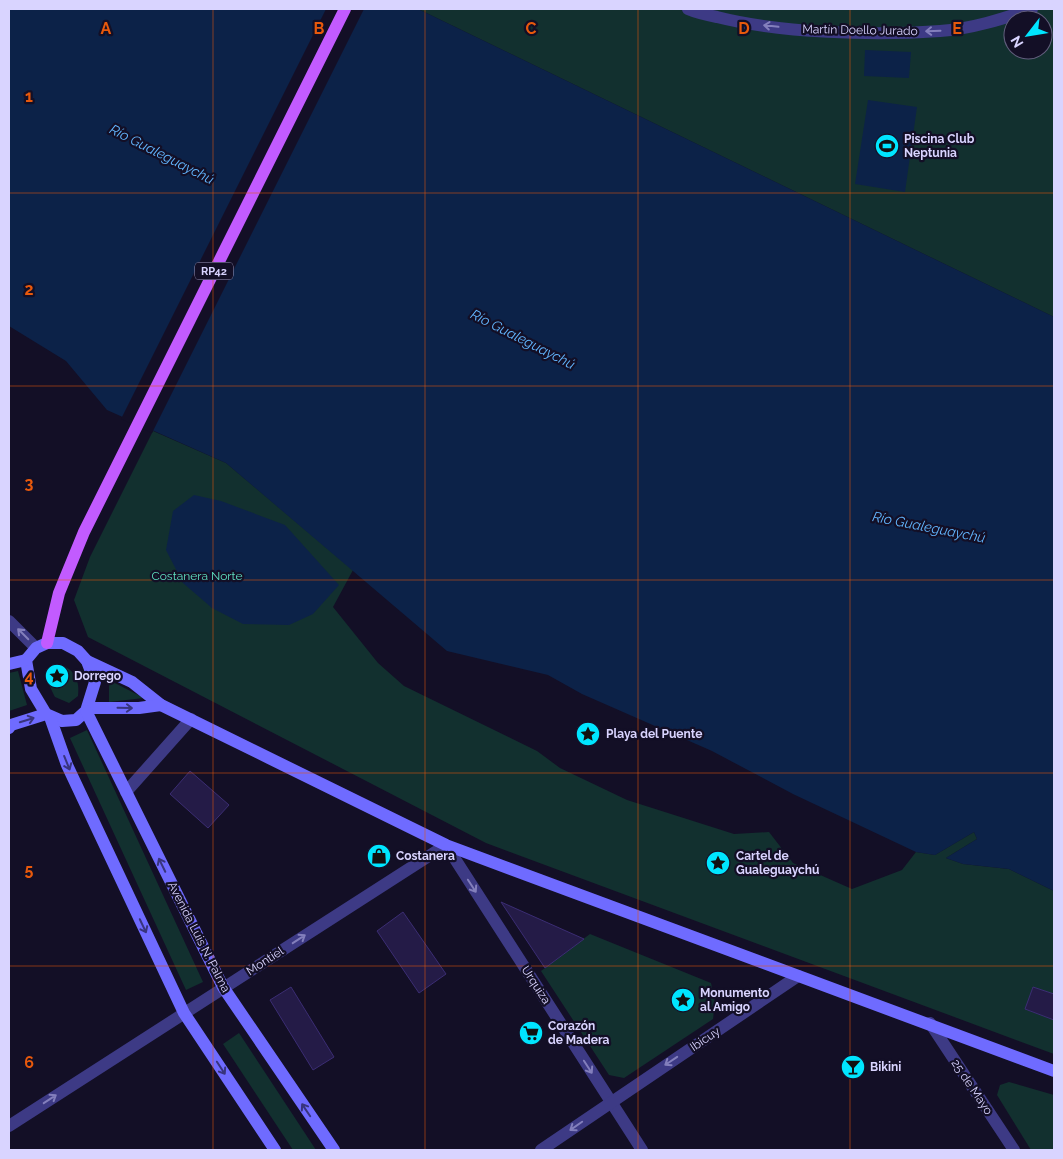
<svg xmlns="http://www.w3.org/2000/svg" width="1063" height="1159" font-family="Raleway,sans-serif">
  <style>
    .green { fill: #12302f; fill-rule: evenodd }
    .water { fill: #0c2248 }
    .pier { fill: #130f26 }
    .building { fill: #241b47; stroke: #3b2d73 }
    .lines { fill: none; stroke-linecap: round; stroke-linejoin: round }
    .lane { stroke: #3d3a85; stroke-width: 12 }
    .street { stroke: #3d3a85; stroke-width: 12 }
    .secondary { stroke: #6f6bff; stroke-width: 12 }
    .primary { stroke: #c25bff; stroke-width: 12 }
    .oneway { stroke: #837fbc }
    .oneway2 { stroke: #38347d }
    .grid { fill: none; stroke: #e8590c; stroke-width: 1; stroke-opacity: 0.55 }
    .labels { text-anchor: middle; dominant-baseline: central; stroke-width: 4.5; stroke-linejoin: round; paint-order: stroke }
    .shield { fill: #130f26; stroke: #9e99be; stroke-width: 1 }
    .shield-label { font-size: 11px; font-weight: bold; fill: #d9d4ff }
    .street-label { font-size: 12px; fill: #d9d4ff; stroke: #130f26 }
    .poi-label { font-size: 12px; font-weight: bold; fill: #d9d4ff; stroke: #130f26; text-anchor: start }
    .park-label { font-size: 12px; fill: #5fe0c0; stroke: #130f26 }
    .water-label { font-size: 14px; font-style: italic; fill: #62b6ff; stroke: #130f26 }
    .grid-label { font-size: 16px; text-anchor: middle; font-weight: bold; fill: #e8590c; stroke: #130f26; stroke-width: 4.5; stroke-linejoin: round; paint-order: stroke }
  </style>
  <rect width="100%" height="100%" fill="#130f26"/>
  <g class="green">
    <path d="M418,9H1054V317ZM1013,20H1043V50H1013Z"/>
    <path d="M153,431L226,463L353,570L333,607L378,663L404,686L537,751L560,768L627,800L734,834L769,832L793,863L852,889L902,870L916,852L935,855L974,832L977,839L946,858L963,864L1009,869L1054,891V1054L486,843L88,637L74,600L90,557Z"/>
    <path d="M60,664C75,670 80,681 78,696L69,703L55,697C49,685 40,668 60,664Z"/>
    <path d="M18,671L27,705L9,711V673Z"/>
    <path d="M109,680L144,698L109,702Z"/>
    <path d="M87,730L203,982L186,990L70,738Z"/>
    <path d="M590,934L711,983L715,1002L713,1019L624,1078L609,1075L541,971Z"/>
    <path d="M239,1033L316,1150H293L223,1044Z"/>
    <path d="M1009,1082L1054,1095V1150H1031L997,1095L1000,1085Z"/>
  </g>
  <g class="water">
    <path d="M9,9H418L1054,317V891L1009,869L963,864L946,858L977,839L974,832L935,855L916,852L793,794L712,751L582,694L548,675L447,651L226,463L107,410L66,361L9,326Z"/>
    <path d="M865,50L911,52L909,78L864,76Z"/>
    <path d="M868,100L917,107L905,192L855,184Z"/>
    <path d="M194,495L221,501L285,525L339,585L313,614L289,625L243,624L212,608L183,583L166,550L173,511Z"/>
  </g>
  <path class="pier" d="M326,9H364L152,433L121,419Z"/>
  <g class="building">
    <path d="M190,771L229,805L208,828L170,794Z"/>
    <path d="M501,902L584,939L545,968Z"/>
    <path d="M403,912L446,974L419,993L377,931Z"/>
    <path d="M291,987L334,1057L313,1070L270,1000Z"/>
    <path d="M1033,987L1054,994V1020L1025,1009Z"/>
  </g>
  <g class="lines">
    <path class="lane" d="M126,792L191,719"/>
    <g class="street">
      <path d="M688,9C697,13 707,15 717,17C780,33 875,36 940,31C971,29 1002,19 1032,9"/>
      <path d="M9,621L36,648"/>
      <path d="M930,1023L1014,1150"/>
      <path d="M9,1126L446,845L642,1150"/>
      <path d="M541,1150L798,976"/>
    </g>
    <g class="secondary">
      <path d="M47,643H63L78,651L87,661L95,682L86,711L76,720L62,721L46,714L31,689L26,660L36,648Z"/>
      <path d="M87,661L132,682L161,705L446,845L1054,1071"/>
      <path d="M9,664L26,660"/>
      <path d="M88,708H139L161,705"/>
      <path d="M86,711L223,987L334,1150"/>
      <path d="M50,717L67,765L184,1013L275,1150"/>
      <path d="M9,728L11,725L46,714"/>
    </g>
    <path class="primary" d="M47,643L59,593L84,532L345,9"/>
  </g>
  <defs><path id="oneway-shaft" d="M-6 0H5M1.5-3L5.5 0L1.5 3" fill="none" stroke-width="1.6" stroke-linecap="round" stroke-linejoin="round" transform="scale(1.25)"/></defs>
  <g class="oneway">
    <use href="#oneway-shaft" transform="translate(771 26) rotate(-174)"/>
    <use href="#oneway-shaft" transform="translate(933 31) rotate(178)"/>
    <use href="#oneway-shaft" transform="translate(23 634) rotate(-135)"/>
    <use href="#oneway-shaft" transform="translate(472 886) rotate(57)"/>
    <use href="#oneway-shaft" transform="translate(299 939) rotate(-33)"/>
    <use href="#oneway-shaft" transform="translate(671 1061) rotate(146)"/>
    <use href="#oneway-shaft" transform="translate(588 1067) rotate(57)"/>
    <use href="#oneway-shaft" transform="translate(50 1099) rotate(-33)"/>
    <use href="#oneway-shaft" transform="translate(576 1126) rotate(145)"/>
  </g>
  <g class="oneway2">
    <use href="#oneway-shaft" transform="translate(125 708) rotate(1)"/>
    <use href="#oneway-shaft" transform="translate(27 720) rotate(-17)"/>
    <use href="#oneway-shaft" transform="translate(67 763) rotate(68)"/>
    <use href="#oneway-shaft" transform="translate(162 865) rotate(-116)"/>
    <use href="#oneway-shaft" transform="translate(143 926) rotate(65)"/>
    <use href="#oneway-shaft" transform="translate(221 1068) rotate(57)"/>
    <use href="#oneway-shaft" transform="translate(306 1110) rotate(-124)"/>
  </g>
  <path class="grid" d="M213,9V1150M425,9V1150M638,9V1150M850,9V1150M9,193H1054M9,386H1054M9,580H1054M9,773H1054M9,966H1054"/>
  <defs>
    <g id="stadium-disc" transform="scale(1.25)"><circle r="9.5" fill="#00e5ff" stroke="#130f26"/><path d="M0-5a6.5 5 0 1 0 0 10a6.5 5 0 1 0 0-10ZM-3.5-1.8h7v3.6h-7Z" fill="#111"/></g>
    <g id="sight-disc" transform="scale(1.25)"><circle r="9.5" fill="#00e5ff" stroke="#130f26"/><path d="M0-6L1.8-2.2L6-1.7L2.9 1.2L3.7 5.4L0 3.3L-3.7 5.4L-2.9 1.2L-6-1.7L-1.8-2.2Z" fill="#111"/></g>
    <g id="shop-disc" transform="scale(1.25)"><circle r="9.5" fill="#00e5ff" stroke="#130f26"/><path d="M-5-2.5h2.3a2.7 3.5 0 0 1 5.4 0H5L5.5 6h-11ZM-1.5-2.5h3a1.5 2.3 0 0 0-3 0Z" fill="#111"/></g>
    <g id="supermarket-disc" transform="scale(1.25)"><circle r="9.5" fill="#00e5ff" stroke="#130f26"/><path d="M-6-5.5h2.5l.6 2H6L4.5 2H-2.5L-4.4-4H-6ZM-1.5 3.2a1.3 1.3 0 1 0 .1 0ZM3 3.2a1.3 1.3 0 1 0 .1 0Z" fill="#111"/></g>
    <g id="bar-disc" transform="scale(1.25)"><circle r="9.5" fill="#00e5ff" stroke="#130f26"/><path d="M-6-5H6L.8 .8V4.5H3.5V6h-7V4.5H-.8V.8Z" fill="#111"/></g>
  </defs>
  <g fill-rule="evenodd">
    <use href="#stadium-disc" x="887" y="146"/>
    <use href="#sight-disc" x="57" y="676"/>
    <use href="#sight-disc" x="588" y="734"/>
    <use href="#shop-disc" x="379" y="856"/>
    <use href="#sight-disc" x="718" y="863"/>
    <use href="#sight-disc" x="683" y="1000"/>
    <use href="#supermarket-disc" x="531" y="1033"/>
    <use href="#bar-disc" x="853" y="1067"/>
  </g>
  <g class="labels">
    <rect class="shield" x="195" y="262.5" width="38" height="17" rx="4"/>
    <g class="shield-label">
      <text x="214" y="271">RP42</text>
    </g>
    <g class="street-label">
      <text transform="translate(860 30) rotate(1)">Martín Doello Jurado</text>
      <text transform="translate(199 937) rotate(63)">Avenida Luis N. Palma</text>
      <text transform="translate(265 961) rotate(-33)">Montiel</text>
      <text transform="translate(536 985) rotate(57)">Urquiza</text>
      <text transform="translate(705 1039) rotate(-34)">Ibicuy</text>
      <text transform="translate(972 1087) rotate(56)">25 de Mayo</text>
    </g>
    <g class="poi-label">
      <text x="904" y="139">Piscina Club<tspan x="904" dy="14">Neptunia</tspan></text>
      <text x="74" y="676">Dorrego</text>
      <text x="606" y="734">Playa del Puente</text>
      <text x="396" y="856">Costanera</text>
      <text x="736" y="856">Cartel de<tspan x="736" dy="14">Gualeguaychú</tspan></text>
      <text x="700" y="993">Monumento<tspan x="700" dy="14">al Amigo</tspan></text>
      <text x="548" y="1026">Corazón<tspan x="548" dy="14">de Madera</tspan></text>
      <text x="870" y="1067">Bikini</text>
    </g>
    <g class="park-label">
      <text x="197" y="576">Costanera Norte</text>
    </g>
    <g class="water-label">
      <text transform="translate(162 154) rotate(27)">Río Gualeguaychú</text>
      <text transform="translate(523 339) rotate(27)">Río Gualeguaychú</text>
      <text transform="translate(929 527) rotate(11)">Río Gualeguaychú</text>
    </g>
  </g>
  <g class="grid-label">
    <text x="106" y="34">A</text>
    <text x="319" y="34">B</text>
    <text x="531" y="34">C</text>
    <text x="744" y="34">D</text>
    <text x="957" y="34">E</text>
    <text x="29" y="102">1</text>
    <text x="29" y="295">2</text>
    <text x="29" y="489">3</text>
    <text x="29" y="682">4</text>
    <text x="29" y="875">5</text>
    <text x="29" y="1068">6</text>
  </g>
  <rect width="1063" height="1159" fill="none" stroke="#d9d4ff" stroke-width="20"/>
  <g transform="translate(1028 35) rotate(239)"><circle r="24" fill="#130f26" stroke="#625e7d"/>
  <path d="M0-4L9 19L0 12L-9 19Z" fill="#00e5ff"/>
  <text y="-8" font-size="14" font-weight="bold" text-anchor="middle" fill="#d9d4ff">N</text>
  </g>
</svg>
